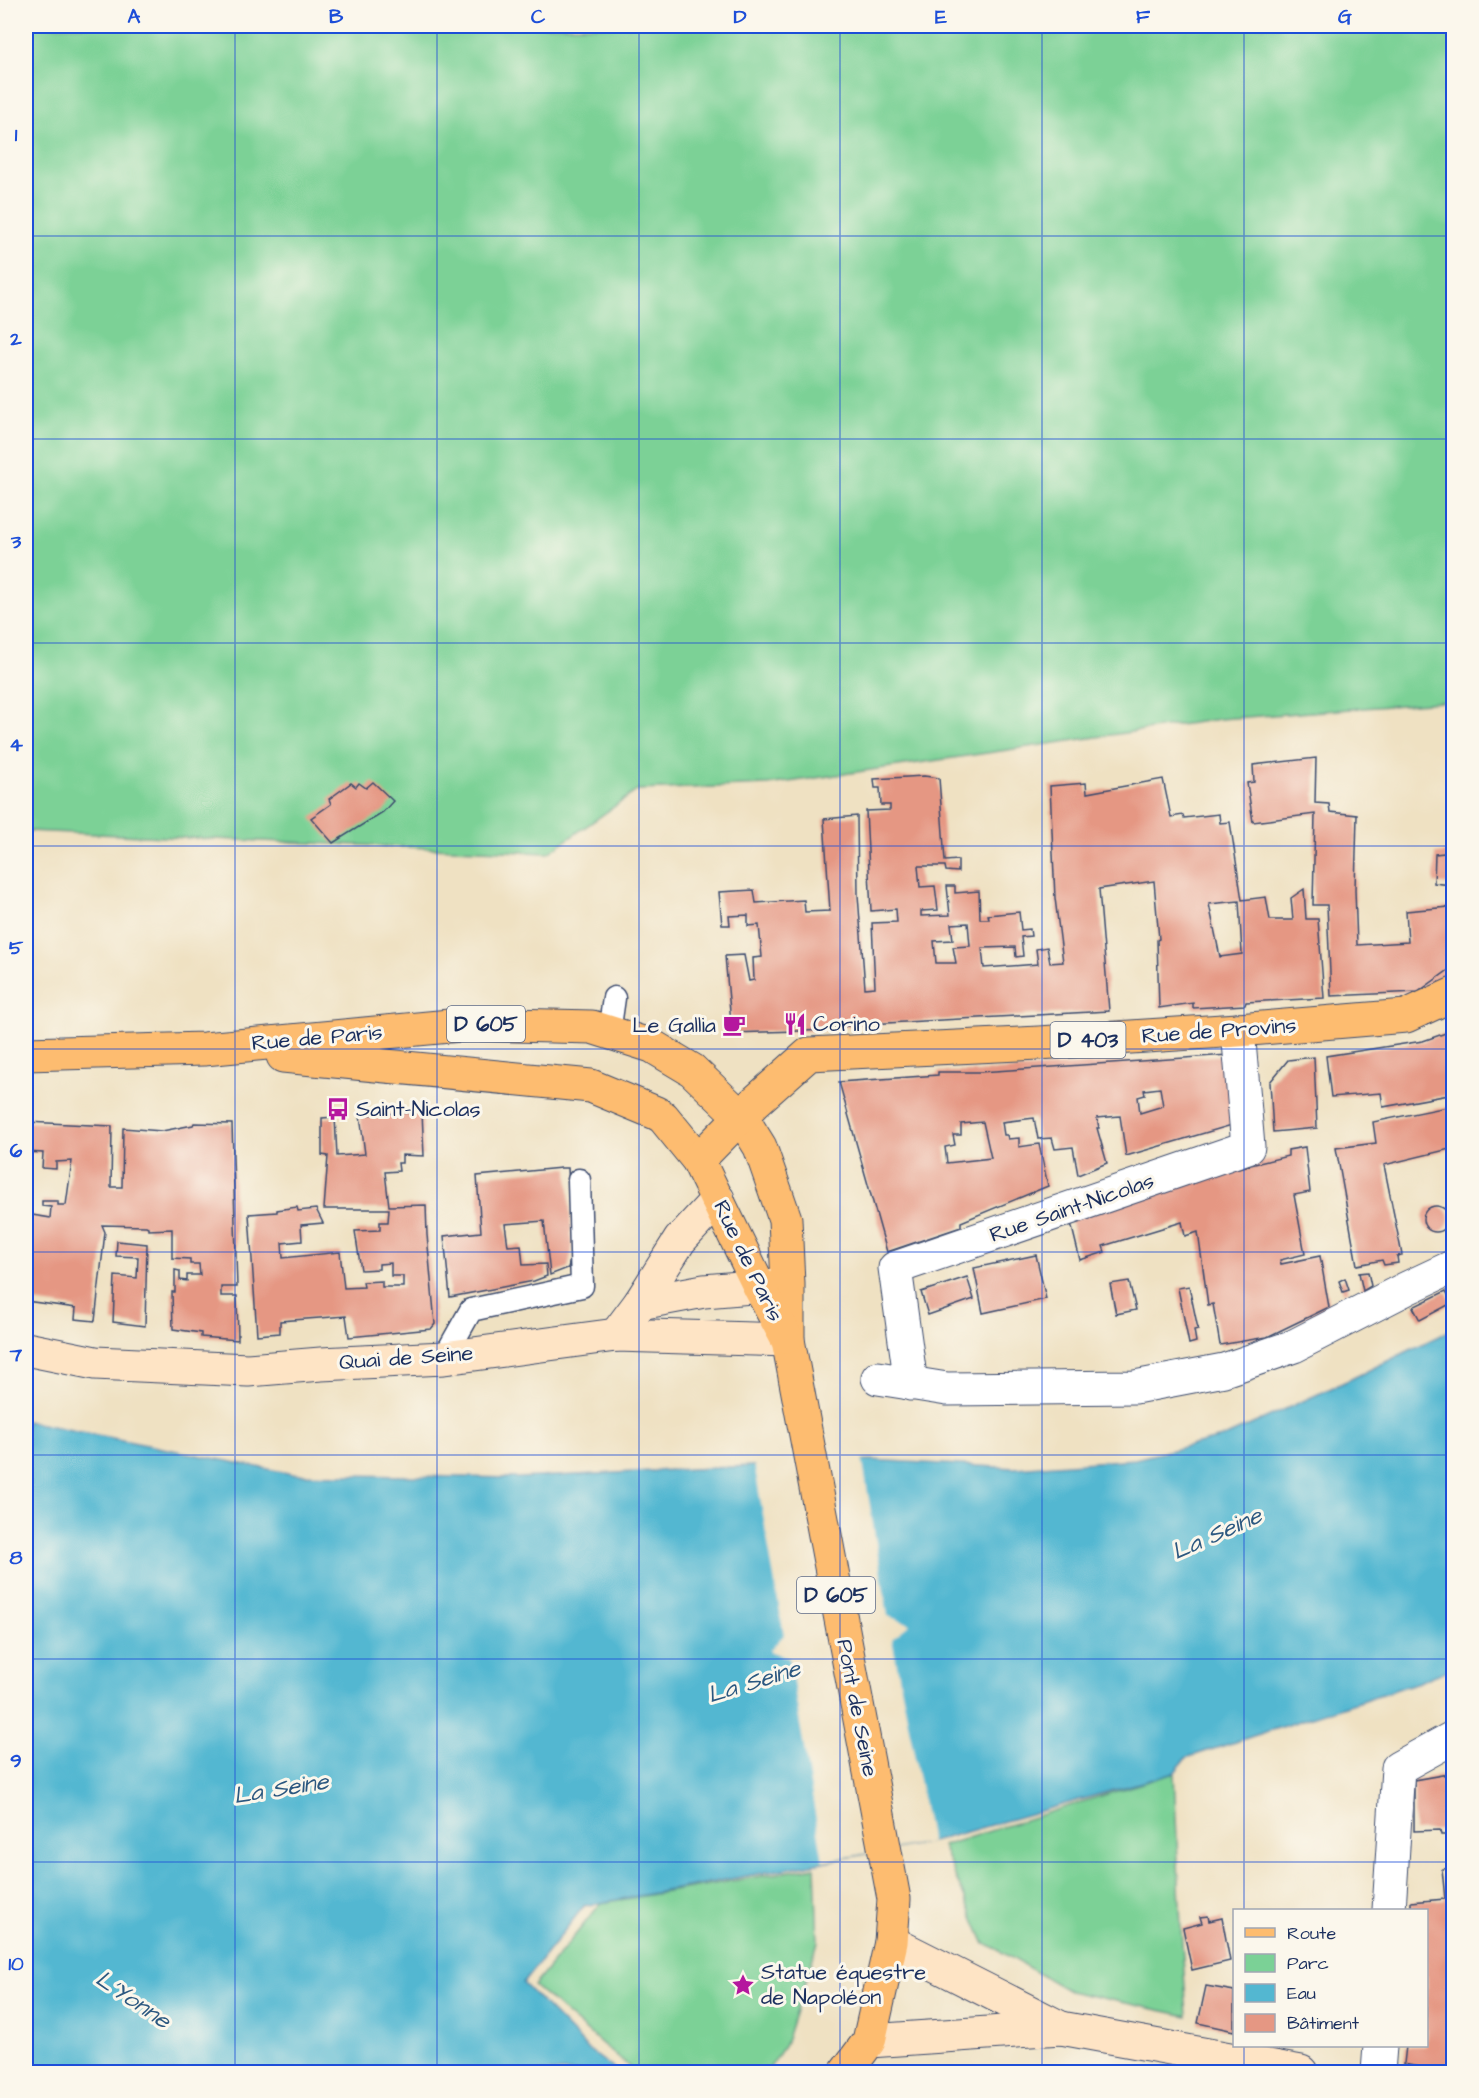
<svg xmlns="http://www.w3.org/2000/svg" width="1479" height="2098" font-family="'Architects Daughter',sans-serif">
  <style>
    .green { fill: #7bd196; stroke: #4b807a; stroke-width: 1.5 }
    .water { fill: #53b7d1; stroke: #377398; stroke-width: 1.5 }
    .pier { fill: #efe1c2 }
    .building { fill: #e59783; fill-rule: evenodd }
    .lines { fill: none; stroke-linecap: round; stroke-linejoin: round }
    .lane-casing { stroke: #3b4a6d; stroke-width: 25 }
    .street-casing { stroke: #3b4a6d; stroke-width: 35 }
    .secondary-casing { stroke: #3b4a6d; stroke-width: 35 }
    .primary-casing { stroke: #3b4a6d; stroke-width: 35 }
    .lane { stroke: #fff; stroke-width: 22 }
    .street { stroke: #fff; stroke-width: 33 }
    .secondary { stroke: #fee4c5; stroke-width: 33 }
    .primary { stroke: #fdbc6f; stroke-width: 33 }
    .grid { fill: none; stroke: #1d4ed8; stroke-width: 1.5; stroke-opacity: 0.55 }
    .labels { text-anchor: middle; dominant-baseline: central; stroke-width: 6; stroke-linejoin: round; paint-order: stroke }
    .shield { fill: #fbf7ec; stroke: #5e6b89; stroke-width: 1.5 }
    .shield-label { font-size: 21px; font-weight: bold; fill: #1b2f5e }
    .poi-label { font-size: 22px; fill: #1b2f5e; stroke: #fbf7ec; text-anchor: start }
    .street-label { font-size: 22px; fill: #1b2f5e; stroke: #fbf7ec }
    .water-label { font-size: 24px; font-style: italic; fill: #2c5880; stroke: #fbf7ec }
    .neatline { fill: none; stroke: #1d4ed8; stroke-width: 2 }
    .grid-label { font-size: 20px; text-anchor: middle; font-weight: bold; fill: #1d4ed8 }
  </style>
  <rect width="100%" height="100%" fill="#fbf7ec"/>
  <filter id="ink" filterUnits="userSpaceOnUse"><feTurbulence type="fractalNoise" baseFrequency=".0167" numOctaves="2"/><feDisplacementMap in="SourceGraphic" scale="12" xChannelSelector="R" yChannelSelector="G"/><feConvolveMatrix kernelMatrix="1 2 1 2 8 2 1 2 1" color-interpolation-filters="sRGB"/></filter>
  <filter id="wash" filterUnits="userSpaceOnUse"><feTurbulence type="fractalNoise" baseFrequency=".008" numOctaves="4" result="noise"/><feDisplacementMap in="SourceGraphic" scale="24" xChannelSelector="R" yChannelSelector="G"/><feGaussianBlur stdDeviation="1.35" result="paint"/><feColorMatrix in="noise" values="0 0 0 0 0 0 0 0 0 0 0 0 0 0 0 0 0 1.4 0 .05"/><feComposite in="paint" operator="in"/></filter>
  <g filter="url(#wash)">
    <rect width="100%" height="100%" fill="#efe1c2"/>
    <g class="green">
      <path d="M26,26H1453V701L1220,719L768,785L638,790L548,853L26,831Z"/>
      <path d="M1174,1773L1181,1928L1187,2016L1069,1991L984,1942L942,1846Z"/>
      <path d="M815,1867L818,1942L785,2045L767,2072H635L534,1986L601,1903Z"/>
    </g>
    <path class="water" d="M1453,1329V1668L1416,1683L1186,1758L1174,1773L931,1842L584,1906L523,1983L589,2050L618,2072H26V1421L293,1474L517,1478L871,1460L1015,1468L1135,1459L1222,1438L1351,1379Z"/>
    <path class="pier" d="M862,1457L888,1616L910,1624L892,1639L931,1842L823,1861L789,1658L769,1651L784,1635L754,1463Z"/>
    <g id="blocks">
      <g class="building">
        <path d="M1316,758L1315,803L1329,804L1330,812L1357,815L1355,890L1357,945L1408,942L1406,911L1449,907L1451,885L1434,883L1435,854L1454,852V966L1418,992L1331,996L1327,905H1313L1315,814L1253,822L1247,783L1254,782L1253,765Z"/>
        <path d="M924,776L939,778L945,861L958,860V872L946,871L945,866H918L920,887L935,886L938,910L921,911V916L950,915L947,886H955V893L979,891L980,919H989L988,915L1019,912L1021,930L1030,929L1031,936L1021,937L1023,956L1016,957L1015,947L982,948L984,968L1038,964L1036,949L1047,947L1050,963L1063,962L1055,898L1050,786L1086,783L1087,793L1163,779L1171,817L1183,815L1184,818L1219,814L1220,823L1230,822L1242,900L1266,897L1270,920H1293L1291,898L1304,889L1306,919H1318L1324,998L1246,1002L1245,1005L1193,1008V1003L1159,1008L1157,940L1159,939L1154,881L1099,889L1109,1011L868,1024L835,1027V1030L732,1033L725,956L744,955L749,981L754,980L753,958L762,957L759,925L748,926V915L729,916L730,925H722L719,892L754,890L756,903L804,900L805,912L830,911L824,819L857,816L858,895L865,988L875,987L872,923L897,922L896,909L871,911L866,811L890,810V805H881L880,788H875L874,779ZM1239,901L1242,954L1220,957L1209,904ZM968,923L970,946L953,947L956,963H936L934,941L953,940L951,924Z"/>
        <path d="M373,782L393,801L383,812L333,843L311,818L331,804L329,799L351,783L356,787L359,783L366,788Z"/>
        <path d="M1454,1030V1094L1383,1107L1381,1093L1331,1097L1326,1056L1423,1041Z"/>
        <path d="M1228,1055L1232,1125L1126,1156L1120,1116L1097,1118L1099,1128H1097L1107,1163L1078,1175L1073,1147L1055,1149L1052,1138L1038,1139L1034,1118L1002,1122L1004,1135H1007L1008,1139L1019,1138V1147L1039,1144L1048,1186L961,1222V1227L887,1252L839,1082L938,1075V1072H980ZM1160,1088L1163,1106L1140,1113L1138,1097L1145,1095L1144,1090ZM983,1122L991,1158L947,1163L945,1147L955,1145L953,1135H961V1124Z"/>
        <path d="M1314,1057L1317,1128L1273,1132L1270,1082L1288,1060Z"/>
        <path d="M1447,1107L1454,1126V1148L1384,1165L1402,1255L1397,1256L1398,1263L1384,1265L1382,1260L1357,1265L1336,1148L1376,1143L1373,1122Z"/>
        <path d="M422,1112L424,1156L402,1155V1163H398L399,1171L385,1172L389,1206L426,1205L427,1235L435,1324L431,1329L349,1337L346,1316L280,1321V1333L257,1335L249,1214L277,1212V1210L297,1207L298,1211L316,1209L323,1223L301,1225L302,1241L282,1243L283,1258L340,1252L344,1288L364,1287L363,1282L382,1281V1287H403V1276H391V1263L379,1264V1269L361,1270L355,1231L380,1230V1222H388L389,1209H324L328,1156L322,1155V1118L335,1117L337,1156L365,1154L360,1115Z"/>
        <path d="M26,1122L112,1126L111,1187H122L123,1128L162,1131L193,1125L194,1123L232,1124L237,1287H221V1296H237L238,1340L201,1337V1333L173,1329L172,1292H175V1270L180,1271V1280L187,1281V1275H200L199,1264H190V1259L172,1258V1229L148,1230V1227L146,1226L102,1225L105,1232L95,1321L75,1319L76,1308L26,1301V1214L50,1218L51,1207L42,1206V1201H58V1205H66L72,1161L56,1162V1169L42,1168L43,1153L26,1152Z"/>
        <path d="M1305,1147L1310,1192L1294,1195L1305,1254L1280,1260L1281,1264L1320,1256L1329,1307L1267,1337L1220,1345L1213,1304L1208,1305L1198,1232L1185,1236L1182,1222L1103,1246L1105,1252L1080,1260L1069,1215L1146,1190L1288,1156V1150Z"/>
        <path d="M561,1168H568L572,1251L568,1268L550,1275L544,1221L505,1224L508,1246L521,1245L523,1265L546,1264L547,1276L534,1281L450,1297L444,1236L481,1232L477,1176Z"/>
        <circle cx="1436" cy="1219" r="13"/>
        <path d="M117,1241L147,1244L145,1326L113,1322L115,1276L137,1278L138,1257L116,1256Z"/>
        <path d="M1036,1255L1046,1299L983,1313L974,1268Z"/>
        <path d="M1368,1272L1371,1286L1363,1291L1359,1273Z"/>
        <path d="M967,1277L974,1299L928,1315L921,1292Z"/>
        <path d="M1345,1278L1349,1290L1343,1292L1339,1281Z"/>
        <path d="M1129,1281L1136,1310L1116,1314L1110,1284Z"/>
        <path d="M1189,1286L1198,1329L1194,1330L1196,1342L1189,1344L1178,1288Z"/>
        <path d="M1446,1291L1452,1303L1420,1320L1413,1307Z"/>
        <path d="M1454,1773V1835H1441L1440,1830L1414,1831V1780Z"/>
        <path d="M1454,1868V2061L1453,2072H1444L1404,2064L1406,2046H1426V1910H1411V1902L1445,1899L1442,1869Z"/>
        <path d="M1208,1916L1209,1921L1222,1918L1230,1961L1192,1970L1183,1928L1202,1923L1200,1917Z"/>
        <path d="M1206,1986L1234,1991V2031L1198,2023Z"/>
      </g>
    </g>
  </g>
  <g filter="url(#ink)">
    <use href="#blocks" fill-opacity="0" stroke="#3b4a6d" stroke-width="1.5"/>
    <g class="lines">
      <g class="lane-casing">
        <g id="lane">
          <path d="M609,1033L614,998"/>
          <path d="M444,1358L471,1310L582,1286L579,1180"/>
        </g>
      </g>
      <g class="street-casing">
        <g id="street">
          <path d="M878,1378L947,1389L1135,1387L1224,1370L1294,1346L1407,1288L1454,1266"/>
          <path d="M911,1384L895,1268L1248,1147L1238,1030"/>
          <path d="M1389,1910L1398,1768L1454,1737"/>
          <path d="M1378,2072L1380,2046"/>
        </g>
      </g>
      <g class="secondary-casing">
        <g id="secondary">
          <path d="M640,1303L704,1291L787,1284"/>
          <path d="M616,1335L640,1303L680,1240L718,1199"/>
          <path d="M26,1349L95,1363L248,1370L321,1364L444,1358L616,1335L788,1340"/>
          <path d="M891,1942L1061,2028"/>
          <path d="M869,2041L1061,2028L1301,2072"/>
        </g>
      </g>
      <g class="primary-casing">
        <g id="primary">
          <path d="M26,1054L204,1049L471,1024L592,1027L652,1046L692,1070L742,1118L760,1147L785,1219L788,1284V1340L894,1899L891,1942L869,2041L846,2072"/>
          <path d="M283,1056L591,1086L656,1113L663,1117L698,1160L760,1288L786,1337"/>
          <path d="M698,1160L755,1102L809,1054L1039,1043L1238,1030L1406,1016L1454,994"/>
        </g>
      </g>
      <use href="#lane" class="lane"/>
      <use href="#street" class="street"/>
      <use href="#secondary" class="secondary"/>
      <use href="#primary" class="primary"/>
    </g>
  </g>
  <path class="grid" d="M235,26V2072M437,26V2072M639,26V2072M840,26V2072M1042,26V2072M1244,26V1910M26,236H1454M26,439H1454M26,643H1454M26,846H1454M26,1049H1454M26,1252H1454M26,1455H1454M26,1659H1454M26,1862H1454M1244,2046V2072"/>
  <defs>
    <g id="restaurant-bare" transform="scale(1.8)"><path d="M-5-6h1v4h1v-4h1v4h1v-4h1v5L-1.5 .5V6h-2V.5L-5-1ZM5-6V6H3V1.5H1.5Q1.5-4 5-6Z" fill="#b5179e" stroke="#fbf7ec" stroke-width="2.5" paint-order="stroke"/></g>
    <g id="cafe-bare" transform="scale(1.8)"><path d="M-5.5-4.5H6V0H3Q3 3.5 0 3.5H-2.5Q-5.5 3.5-5.5 0ZM3-3.2v2h1.7v-2ZM-6 4.5H4V6H-6Z" fill="#b5179e" stroke="#fbf7ec" stroke-width="2.5" paint-order="stroke"/></g>
    <g id="bus-bare" transform="scale(1.8)"><path d="M-5-6H5V4H4V6H2V4H-2V6H-4V4H-5ZM-3.5-4V0h7V-4ZM-3.5 1.2v1.5H-2V1.2ZM2 1.2v1.5H3.5V1.2Z" fill="#b5179e" stroke="#fbf7ec" stroke-width="2.5" paint-order="stroke"/></g>
    <g id="sight-bare" transform="scale(1.8)"><path d="M0-6L1.8-2.2L6-1.7L2.9 1.2L3.7 5.4L0 3.3L-3.7 5.4L-2.9 1.2L-6-1.7L-1.8-2.2Z" fill="#b5179e" stroke="#fbf7ec" stroke-width="2.5" paint-order="stroke"/></g>
  </defs>
  <g fill-rule="evenodd">
    <use href="#restaurant-bare" x="795" y="1024"/>
    <use href="#cafe-bare" x="734" y="1025"/>
    <use href="#bus-bare" x="338" y="1109"/>
    <use href="#sight-bare" x="743" y="1985"/>
  </g>
  <g class="labels">
    <g class="shield">
      <rect x="447" y="1006" width="78" height="36" rx="4.5"/>
      <rect x="1050.5" y="1022" width="75" height="36" rx="4.5"/>
      <rect x="797" y="1577" width="78" height="36" rx="4.5"/>
    </g>
    <g class="shield-label">
      <text x="486" y="1024">D 605</text>
      <text x="1088" y="1040">D 403</text>
      <text x="836" y="1595">D 605</text>
    </g>
    <g class="poi-label">
      <text x="813" y="1024">Corino</text>
      <text x="716" y="1025" text-anchor="end">Le Gallia</text>
      <text x="356" y="1109">Saint-Nicolas</text>
      <text x="761" y="1972">Statue équestre<tspan x="761" dy="25">de Napoléon</tspan></text>
    </g>
    <g class="street-label">
      <text transform="translate(1219 1031) rotate(-4)">Rue de Provins</text>
      <text transform="translate(317 1038) rotate(-5)">Rue de Paris</text>
      <text transform="translate(1072 1208) rotate(-19)">Rue Saint-Nicolas</text>
      <text transform="translate(748 1261) rotate(64)">Rue de Paris</text>
      <text transform="translate(406 1358) rotate(-4)">Quai de Seine</text>
      <text transform="translate(857 1708) rotate(79)">Pont de Seine</text>
    </g>
    <g class="water-label">
      <text transform="translate(1217 1534) rotate(-24)">La Seine</text>
      <text transform="translate(754 1682) rotate(-17)">La Seine</text>
      <text transform="translate(281 1789) rotate(-9)">La Seine</text>
      <text transform="translate(133 2000) rotate(34)">L'Yonne</text>
    </g>
  </g>
  <rect width="1479" height="2098" fill="none" stroke="#fbf7ec" stroke-width="66"/>
  <rect x="1233" y="1909" width="195" height="138" fill="#fbf7ec" stroke="#a1a7b3" stroke-width="1.5"/>
  <rect x="1245" y="1928" width="30" height="9" fill="#fdbc6f" stroke="#a1a7b3" stroke-width="1.5"/>
  <text x="1287" y="1939" font-size="18" fill="#1b2f5e">Route</text>
  <rect x="1245" y="1954" width="30" height="18" fill="#7bd196" stroke="#a1a7b3" stroke-width="1.5"/>
  <text x="1287" y="1969" font-size="18" fill="#1b2f5e">Parc</text>
  <rect x="1245" y="1984" width="30" height="18" fill="#53b7d1" stroke="#a1a7b3" stroke-width="1.5"/>
  <text x="1287" y="1999" font-size="18" fill="#1b2f5e">Eau</text>
  <rect x="1245" y="2014" width="30" height="18" fill="#e59783" stroke="#a1a7b3" stroke-width="1.5"/>
  <text x="1287" y="2029" font-size="18" fill="#1b2f5e">Bâtiment</text>
  <rect x="33" y="33" width="1413" height="2032" class="neatline"/>
  <g class="grid-label">
    <text x="134" y="23">A</text>
    <text x="336" y="23">B</text>
    <text x="538" y="23">C</text>
    <text x="740" y="23">D</text>
    <text x="941" y="23">E</text>
    <text x="1143" y="23">F</text>
    <text x="1345" y="23">G</text>
    <text x="16" y="141">1</text>
    <text x="16" y="345">2</text>
    <text x="16" y="548">3</text>
    <text x="16" y="751">4</text>
    <text x="16" y="954">5</text>
    <text x="16" y="1157">6</text>
    <text x="16" y="1361">7</text>
    <text x="16" y="1564">8</text>
    <text x="16" y="1767">9</text>
    <text x="16" y="1970">10</text>
  </g>
</svg>
